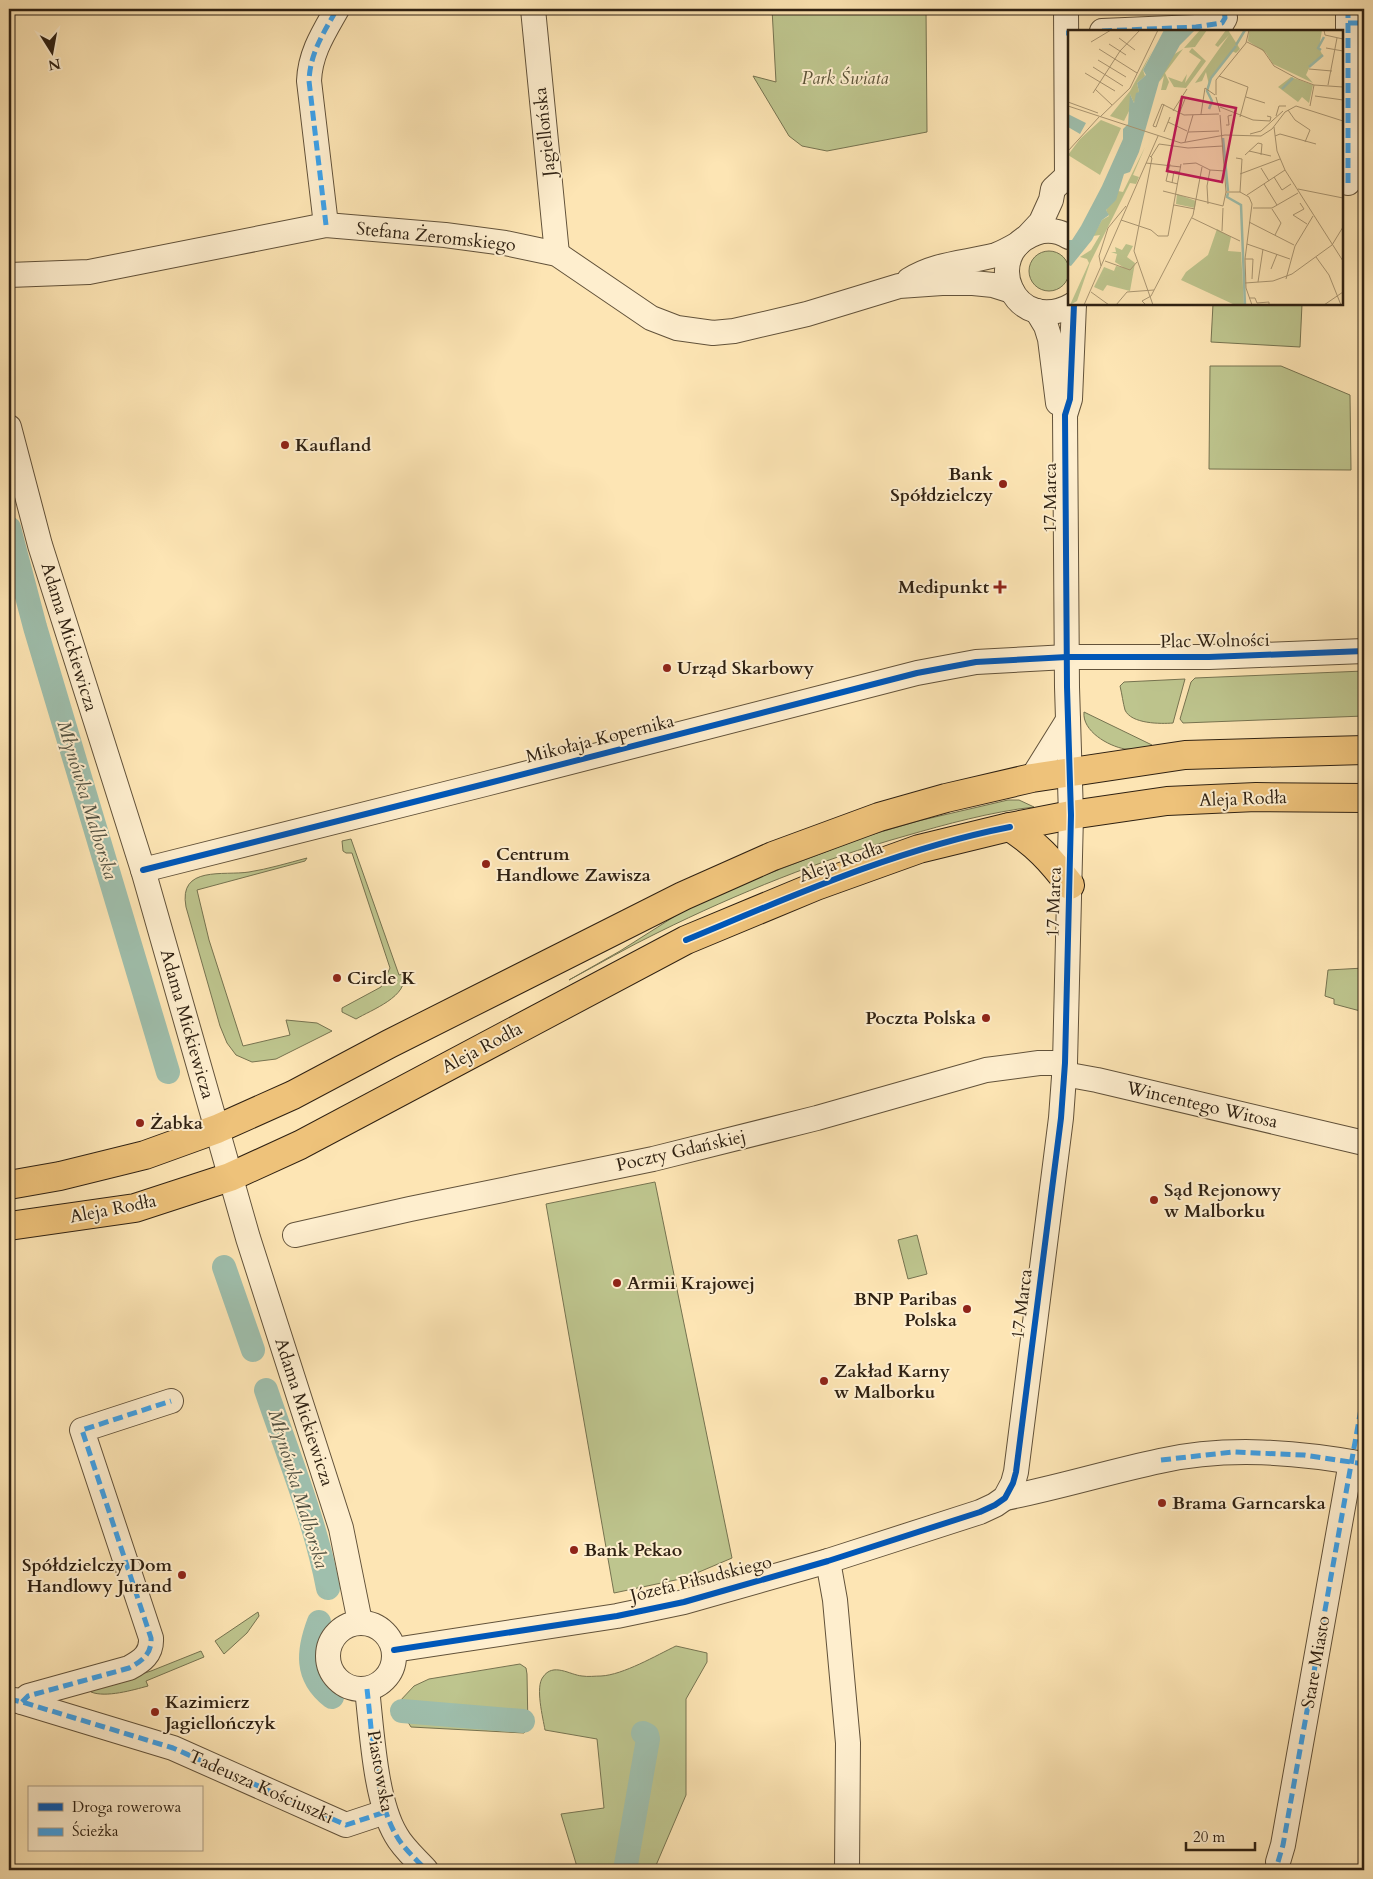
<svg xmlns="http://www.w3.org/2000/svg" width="1373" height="1879" font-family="Cardo,serif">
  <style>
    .green { fill: #bec58e; stroke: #767350 }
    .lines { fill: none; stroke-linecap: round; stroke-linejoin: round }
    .canal { stroke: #9fbfad; stroke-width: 24 }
    .minor-casing { stroke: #62523a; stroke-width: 26 }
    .major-casing { stroke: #2f2112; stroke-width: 30 }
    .minor { stroke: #feeece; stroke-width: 24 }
    .major { stroke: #eec27a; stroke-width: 28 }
    .quiet { stroke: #3ea2ea; stroke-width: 5; stroke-dasharray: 10 5; stroke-linecap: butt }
    .cycleway-casing { stroke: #feeece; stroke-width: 9 }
    .cycleway { stroke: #0057b8; stroke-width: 6 }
    .poi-dot { fill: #8f2418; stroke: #feeece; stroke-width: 2 }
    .labels { text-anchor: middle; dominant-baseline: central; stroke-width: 4; stroke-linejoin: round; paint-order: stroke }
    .park-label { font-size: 18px; font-style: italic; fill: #5a5237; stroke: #feeece }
    .street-label { font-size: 18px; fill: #2f2112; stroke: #feeece }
    .poi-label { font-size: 18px; font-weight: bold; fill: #2f2112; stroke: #feeece; text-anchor: start }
    .water-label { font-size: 19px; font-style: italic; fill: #515040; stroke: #feeece }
    .inset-river { fill: none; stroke: #9fbfad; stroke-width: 2.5 }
    .inset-road { fill: none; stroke: #ab9773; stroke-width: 1 }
    .view { fill: #c2185b; fill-opacity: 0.15; stroke: #c2185b; stroke-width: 2.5 }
    .inset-edge { fill: none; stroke: #2f2112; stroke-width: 2.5 }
  </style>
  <rect width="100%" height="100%" fill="#fde5b4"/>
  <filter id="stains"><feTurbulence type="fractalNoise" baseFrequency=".004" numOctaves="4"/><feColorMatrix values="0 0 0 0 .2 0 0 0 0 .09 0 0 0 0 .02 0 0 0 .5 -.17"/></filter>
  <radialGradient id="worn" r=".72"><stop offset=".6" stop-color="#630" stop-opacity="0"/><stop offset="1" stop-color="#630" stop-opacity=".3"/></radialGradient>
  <g class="green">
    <path d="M772,9H926L927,132L827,151L802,146L789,136L753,76L776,82Z"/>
    <circle cx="1049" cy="271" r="20"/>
    <path d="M1213,304H1302L1300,347L1211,342Z"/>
    <path d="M1210,366H1281L1350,395L1351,470L1209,469Z"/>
    <path d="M1364,671V716L1183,723L1180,719L1191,682L1195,678Z"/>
    <path d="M1185,679L1173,723C1161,724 1131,724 1125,710C1123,703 1122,694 1120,686L1124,682Z"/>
    <path d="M1084,712L1152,745L1153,747C1144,747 1134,750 1125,749C1108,746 1082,731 1084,712Z"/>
    <path d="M1008,800H1019L1034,807C990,812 947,824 905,836C820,860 738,893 659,932C628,947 599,964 569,980L620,951L683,911L736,886L867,836L918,821Z"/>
    <path d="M351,839L399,975L403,974C410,996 371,1010 356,1019L342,1012V1008L381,987L390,968L352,853H346L343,851L342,841Z"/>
    <path d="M307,858L305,861L197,890L209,940L243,1046L290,1035L286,1020L317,1023L332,1031L276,1059L252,1062L236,1055L227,1043L220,1026L186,907C178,865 224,876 249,872C268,869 288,863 307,858Z"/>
    <path d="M1364,968V1012L1334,1004V999L1325,996L1328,970Z"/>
    <path d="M655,1182L732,1558L685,1578L614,1593L546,1204Z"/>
    <path d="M917,1235L927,1274L908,1279L898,1240Z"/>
    <path d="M258,1612L259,1616L247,1633L224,1654L215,1641Z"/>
    <path d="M676,1646L707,1653V1662L686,1699V1795L654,1870H578L561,1814L604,1808L597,1739L545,1730C543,1718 535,1687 543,1677C553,1662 570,1675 582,1676C588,1677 595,1676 601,1676C623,1675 657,1655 676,1646Z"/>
    <path d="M201,1651L204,1657L146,1681L148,1686C133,1690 106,1698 91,1692V1690L151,1671Z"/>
    <path d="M520,1664L526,1668L527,1674L528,1729L524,1733L411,1727L406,1719L399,1702L414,1686L429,1679Z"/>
  </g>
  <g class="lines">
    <g class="canal">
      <path d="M9,528L35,627L168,1072"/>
      <path d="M224,1267L253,1350"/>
      <path d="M266,1390C288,1455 315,1520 328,1588"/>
      <path d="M319,1622C308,1651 305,1676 332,1697"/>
      <path d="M402,1711L523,1721"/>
      <path d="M625,1870L648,1739L647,1735L643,1733"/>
    </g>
    <g class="minor-casing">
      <g id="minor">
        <path d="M533,9L557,254"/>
        <path d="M1066,9L1067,176L1069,180"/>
        <path d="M1102,31L1196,27L1222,23L1225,18L1224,9"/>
        <path d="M1348,183V9"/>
        <path d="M326,225L309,81C310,53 324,32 337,9"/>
        <path d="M1028,236L1041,222L1051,200L1053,189L1067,176"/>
        <path d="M1069,237C1059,231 1047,229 1036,233C979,253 1014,339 1074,304"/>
        <path d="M9,275L89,272L326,225L445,235L505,243L557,254L651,318L677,328L713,333L734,331L807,314L899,286L942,283H973L993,285L1012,291"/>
        <path d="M909,280C936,263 966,263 996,255C1004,252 1011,248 1018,244"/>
        <path d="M1037,311L1046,326L1050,339L1058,403"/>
        <path d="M9,427L40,545L143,870L248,1238L341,1528L360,1622"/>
        <path d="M1032,778L1068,720"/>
        <path d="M143,870L485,784L917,673L976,662L1067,657H1209L1364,651"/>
        <path d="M1064,1074L1097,1080L1364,1143"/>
        <path d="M295,1235L410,1209L653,1159L817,1118L986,1070L1039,1063H1065"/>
        <path d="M1005,1498C1057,1488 1108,1472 1160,1461C1227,1446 1297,1452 1364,1464"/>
        <path d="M828,1561L835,1600L848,1743L847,1870"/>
        <circle cx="361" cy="1656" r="33"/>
        <path d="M394,1650L617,1616L684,1602L828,1561L980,1512L995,1505L1005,1498L1013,1483L1016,1472L1061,1118L1065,1063L1071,815L1067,687L1065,415L1070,399L1074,304"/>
        <path d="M367,1689C372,1731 375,1800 396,1835C403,1848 416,1859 426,1870"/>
        <path d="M15,1700L173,1748L346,1825L385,1812"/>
        <path d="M22,1702L28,1696L129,1668C142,1661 152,1654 151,1638L82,1430L171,1401"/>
        <path d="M1278,1862L1283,1845L1351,1462"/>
      </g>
    </g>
    <g class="major-casing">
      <g id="major">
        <path d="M1010,827C1037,845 1050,859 1070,885"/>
        <path d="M9,1185L60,1176L145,1155L217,1129L293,1095L389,1044L683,896L773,856L879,817L946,798L1032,778L1185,755L1364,750"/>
        <path d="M9,1226L135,1208L230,1177L300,1145L686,940L816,886L919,849L1005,828L1071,815L1167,801L1256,797L1364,798"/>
      </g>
    </g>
    <use href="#minor" class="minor"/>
    <use href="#major" class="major"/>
    <g class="quiet">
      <path d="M1348,23H1364"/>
      <path d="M1102,31L1196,27L1222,23L1225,18L1224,9"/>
      <path d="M1066,33H1069"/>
      <path d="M1348,183V9"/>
      <path d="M326,225L309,81C310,53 324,32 337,9"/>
      <path d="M1161,1460L1233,1452L1304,1455L1364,1464"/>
      <path d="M367,1689C372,1731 375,1800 396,1835C403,1848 416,1859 426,1870"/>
      <path d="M9,1699L22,1702L173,1748L346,1825L385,1812"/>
      <path d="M22,1702L28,1696L129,1668C142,1661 152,1654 151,1638L82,1430L171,1401"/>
      <path d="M1278,1862L1283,1845L1364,1392"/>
    </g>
    <g class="cycleway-casing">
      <g id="cycleway">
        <path d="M143,870L485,784L917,673L976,662L1067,657H1209L1364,651"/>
        <path d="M686,940C792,896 897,849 1010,827"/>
        <path d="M394,1650L617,1616L684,1602L828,1561L980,1512L995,1505L1005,1498L1013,1483L1016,1472L1061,1118L1065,1063L1071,815L1067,687L1065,415L1070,399L1074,304"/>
      </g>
    </g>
    <use href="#cycleway" class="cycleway"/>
  </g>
  <g class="poi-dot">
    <circle cx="285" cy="445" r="5"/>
    <circle cx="1003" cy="484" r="5"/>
    <path d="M997.5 579.5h5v5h5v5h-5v5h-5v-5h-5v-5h5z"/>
    <circle cx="667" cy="668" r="5"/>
    <circle cx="486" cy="864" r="5"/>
    <circle cx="337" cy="978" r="5"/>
    <circle cx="986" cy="1018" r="5"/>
    <circle cx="140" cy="1123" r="5"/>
    <circle cx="1154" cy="1200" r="5"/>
    <circle cx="617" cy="1283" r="5"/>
    <circle cx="967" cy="1309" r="5"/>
    <circle cx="824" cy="1381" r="5"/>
    <circle cx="1162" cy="1503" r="5"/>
    <circle cx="574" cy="1550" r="5"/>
    <circle cx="182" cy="1575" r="5"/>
    <circle cx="155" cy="1712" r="5"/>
  </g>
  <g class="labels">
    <g class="park-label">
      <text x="845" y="78">Park Świata</text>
    </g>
    <g class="street-label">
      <text transform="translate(545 132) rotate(-96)">Jagiellońska</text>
      <text transform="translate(436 237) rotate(6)">Stefana Żeromskiego</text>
      <text transform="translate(1050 498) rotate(-90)">17 Marca</text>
      <text transform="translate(69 637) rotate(73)">Adama Mickiewicza</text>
      <text transform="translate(1215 641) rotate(-1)">Plac Wolności</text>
      <text transform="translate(600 739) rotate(-14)">Mikołaja Kopernika</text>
      <text transform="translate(1243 799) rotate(-2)">Aleja Rodła</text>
      <text transform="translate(841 862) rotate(-20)">Aleja Rodła</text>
      <text transform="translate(1054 902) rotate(-88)">17 Marca</text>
      <text transform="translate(187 1024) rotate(74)">Adama Mickiewicza</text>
      <text transform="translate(482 1048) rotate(-28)">Aleja Rodła</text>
      <text transform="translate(1202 1105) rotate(13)">Wincentego Witosa</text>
      <text transform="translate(681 1151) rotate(-13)">Poczty Gdańskiej</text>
      <text transform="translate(113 1209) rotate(-11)">Aleja Rodła</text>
      <text transform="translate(1022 1304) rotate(-83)">17 Marca</text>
      <text transform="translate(304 1412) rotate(72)">Adama Mickiewicza</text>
      <text transform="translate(701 1579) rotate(-14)">Józefa Piłsudskiego</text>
      <text transform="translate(1316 1662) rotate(-80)">Stare Miasto</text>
      <text transform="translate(380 1771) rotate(80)">Piastowska</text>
      <text transform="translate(261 1787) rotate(24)">Tadeusza Kościuszki</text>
    </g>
    <g class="poi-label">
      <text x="295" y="445">Kaufland</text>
      <text x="993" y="474" text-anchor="end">Bank<tspan x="993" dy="21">Spółdzielczy</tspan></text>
      <text x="989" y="587" text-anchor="end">Medipunkt</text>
      <text x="677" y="668">Urząd Skarbowy</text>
      <text x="496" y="854">Centrum<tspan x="496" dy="21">Handlowe Zawisza</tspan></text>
      <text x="347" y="978">Circle K</text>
      <text x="976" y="1018" text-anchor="end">Poczta Polska</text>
      <text x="150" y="1123">Żabka</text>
      <text x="1164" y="1190">Sąd Rejonowy<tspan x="1164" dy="21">w Malborku</tspan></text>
      <text x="627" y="1283">Armii Krajowej</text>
      <text x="957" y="1299" text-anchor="end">BNP Paribas<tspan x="957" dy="21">Polska</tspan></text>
      <text x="834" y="1371">Zakład Karny<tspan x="834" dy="21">w Malborku</tspan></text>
      <text x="1172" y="1503">Brama Garncarska</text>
      <text x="584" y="1550">Bank Pekao</text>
      <text x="172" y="1565" text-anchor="end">Spółdzielczy Dom<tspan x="172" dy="21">Handlowy Jurand</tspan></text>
      <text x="165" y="1702">Kazimierz<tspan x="165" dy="21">Jagiellończyk</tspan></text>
    </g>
    <g class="water-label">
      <text transform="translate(87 800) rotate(73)">Młynówka Malborska</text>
      <text transform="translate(298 1489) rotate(73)">Młynówka Malborska</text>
    </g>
  </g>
  <g transform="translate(1068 30)">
    <rect width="275" height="275" fill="#fde5b4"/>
    <path d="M132,0H139L127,17L116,18ZM158,0H160L172,19L168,23L164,21L143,47L141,55L138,42L134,51L127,53L161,5L150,17L147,15ZM181,0H254L251,18L255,26L243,34L238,45L245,53L205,34L198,23L180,11ZM124,18L138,31L118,58L106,57L100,47L114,52L119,44L117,53L133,30L121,22ZM115,19L97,43L101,52L98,60H93L96,46L91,52L100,33L105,25ZM84,21L75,40L77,46L69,53L71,62L66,73L62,64L63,77L56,91L42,86L62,61ZM223,47L245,55L241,73L234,67L230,72L210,57ZM33,90L53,98L32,145L0,125L12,109ZM77,117L65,145L71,147L68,154L62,153L22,233L9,271L2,275L21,233L19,229L12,227L23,220L32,205L25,206L34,190L41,186L38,180L50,161L55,162ZM109,164L128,171L127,178L108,174ZM149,199L163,207L160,221L173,222L176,275H167L113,250L118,242L140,225ZM58,214L65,216L59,227L67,233L62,261L39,255L35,261L26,257L36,237L46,241L48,236L55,237L47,232L49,224L43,222H48L47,217L54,220Z" fill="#bec58e"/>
    <path d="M96,0H127L112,15L91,52L71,122L62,142L56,144L48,170L38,180L41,185L34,190L24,210L3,236L0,235V210H4L13,196L34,156L55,109V99L60,94L62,64L66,73L68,63L71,62L69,53L78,45L75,40ZM0,84L18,93L12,104L0,97Z" fill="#9fbfad"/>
    <path class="inset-river" d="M168,15L177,0M253,20L250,18L256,7M241,37L255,25M214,59L225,48M141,79L144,71L139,61L143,48L168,16M155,108L160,161M160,163L159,167L173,175L177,275"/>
    <path class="inset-road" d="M256,0L257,5L275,9M51,8L67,20M23,12L43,0M179,12L195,20L206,36L230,49L246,55L275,57M41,14L58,25M258,18L275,21M31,19L69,43M30,30L58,47M25,37L55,56M241,39L264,41M17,43L47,61M151,46L180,57L172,87M260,55L269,8M27,59L44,75M25,63L52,21L72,0M148,65V50L178,13L181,0M247,66L275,70M148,67L152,82M178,67L197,73M0,72L30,83M0,76L113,113L157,105L193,106L204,99L217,82L228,76L275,91M242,76L246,55M152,77L185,90L202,91L203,87L199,86M220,80L227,90L242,100L237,112M105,81L119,59M111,84L117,69M133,84L137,58L147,65M152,85L158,162L155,176M208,86L211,76H218M32,87L62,58L90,0M100,92L119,101M158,95H161L160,86L164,85M85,96L94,74L116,85L151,84M85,96L88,97L96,74M206,97L209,121L217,140L275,231M96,102L102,87M120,102L151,101M182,104L193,101L215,81M207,106L212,104L248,114M117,112L125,85M0,121L31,87M181,121L203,126M177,125L190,113L194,114L193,125M82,126L84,128L66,221L85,275M83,127L91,114L120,118L155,116M168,128L174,129L172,162M78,133L113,137M102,134L98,151L110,154M115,134L128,133L142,140L157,141M193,138L201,151M172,144L212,129M206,147L214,160L223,154M104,153L106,141L112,142M196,154L209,175M230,159L275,168M95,161L155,176M158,162H172L181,167L184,174L177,229L178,258L184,275M179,165L217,140M232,173L236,179L225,185L239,194M140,174L139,156L142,140M106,175L127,179M185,178H204L230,163M204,179L213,193L207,205M124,188L172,211M53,190L83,200L90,206H100L113,134M181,192L226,215M154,201L155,178M179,214L222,229M248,227L261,245L273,275M177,229H185L184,249M37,231L62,240L69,232M33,236L31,226L40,198L58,176M203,239L209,224M218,249L227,216L245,186M190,252L195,219M177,253L205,251L224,244L264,215L275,197M23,262L41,275M181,268H187L189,273L201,272V275M16,275L90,106M48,275L59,262L86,260M78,275L74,271L83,266L125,185L134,137M256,275L275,262"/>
    <path class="view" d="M114,67L168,78L154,152L99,141Z"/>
    <rect width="275" height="275" class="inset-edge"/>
  </g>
  <rect width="1373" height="1879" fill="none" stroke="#fde5b4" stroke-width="30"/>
  <rect x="10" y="10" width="1353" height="1859" fill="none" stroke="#2f2112" stroke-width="2.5"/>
  <rect x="15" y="15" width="1343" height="1849" fill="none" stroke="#2f2112"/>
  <rect x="28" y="1786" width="175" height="65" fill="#feeece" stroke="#ab9c83"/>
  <rect x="38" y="1803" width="25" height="8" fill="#0057b8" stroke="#ab9c83"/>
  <text x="72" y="1812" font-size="15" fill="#2f2112">Droga rowerowa</text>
  <rect x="38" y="1828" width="25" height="8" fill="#3ea2ea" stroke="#ab9c83"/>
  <text x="72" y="1836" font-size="15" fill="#2f2112">Ścieżka</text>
  <g transform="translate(52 52) rotate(169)" stroke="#feeece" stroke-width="4" paint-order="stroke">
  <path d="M0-4L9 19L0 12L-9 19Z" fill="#2f2112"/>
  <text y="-8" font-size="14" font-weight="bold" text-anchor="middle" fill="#2f2112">N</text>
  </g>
  <path d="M1186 1842v8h69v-8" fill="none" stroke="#2f2112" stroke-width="2.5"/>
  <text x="1193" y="1842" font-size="15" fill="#2f2112" stroke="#feeece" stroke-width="4" paint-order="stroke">20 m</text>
  <rect width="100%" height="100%" filter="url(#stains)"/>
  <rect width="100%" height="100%" fill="url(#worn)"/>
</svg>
